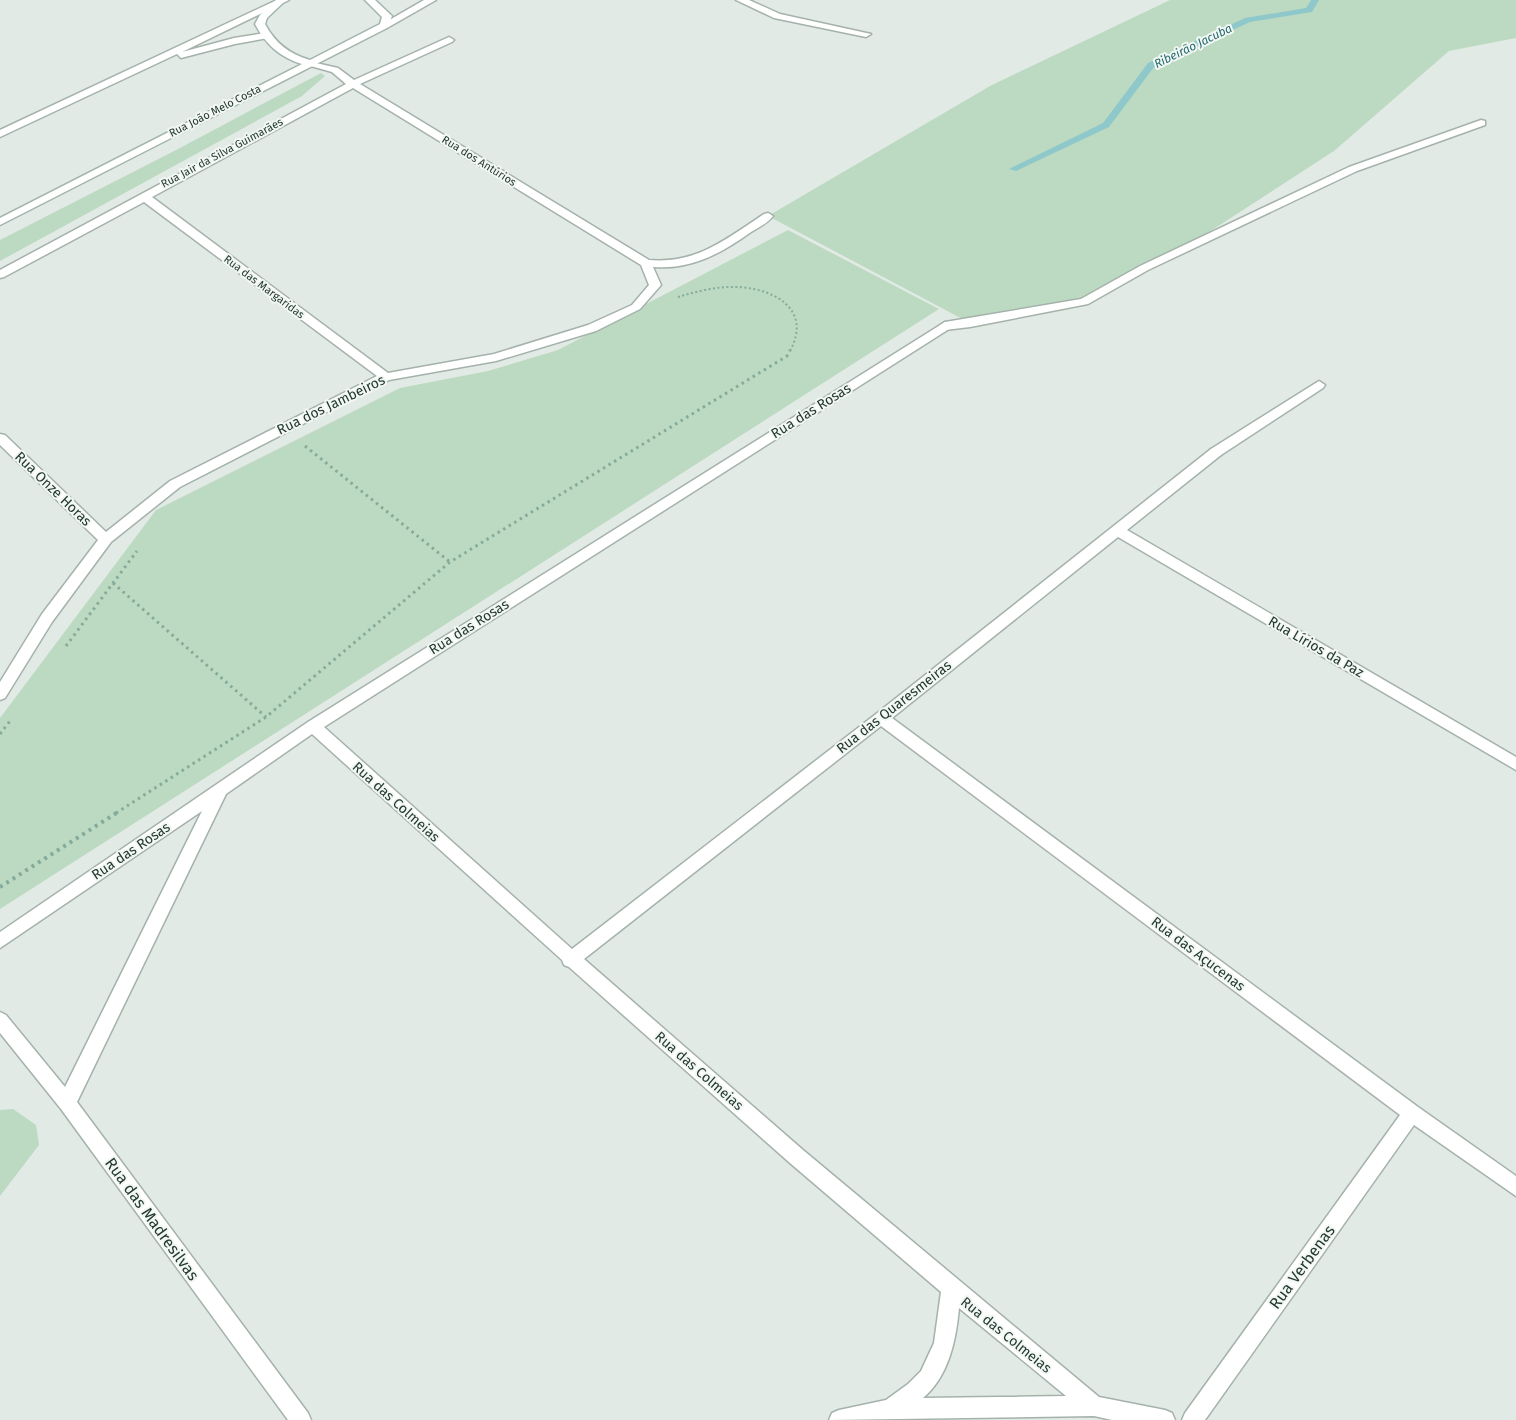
<svg xmlns="http://www.w3.org/2000/svg" width="1516" height="1420" font-family="'Fira Sans',sans-serif">
  <style>
    .green { fill: #bcdac1 }
    .lines { fill: none; stroke-linecap: round; stroke-linejoin: round }
    .stream { fill: #8fc8ca; fill-rule: evenodd }
    .lane-casing { stroke: #a5b2ab; stroke-width: 3 }
    .street-casing { stroke: #a5b2ab; stroke-width: 3 }
    .secondary-casing { stroke: #a2b5ac; stroke-width: 3 }
    .path-far2 { stroke: #85ab9b; stroke-width: 2; stroke-dasharray: 2 2.5; stroke-linecap: butt }
    .path-far1 { stroke: #85ab9b; stroke-width: 3; stroke-dasharray: 2.5 4; stroke-linecap: butt }
    .path { stroke: #85ab9b; stroke-width: 4; stroke-dasharray: 3 4.5; stroke-linecap: butt }
    .lane { fill: #fff; fill-rule: evenodd }
    .street { fill: #fff; fill-rule: evenodd }
    .secondary { fill: #fff; fill-rule: evenodd }
    .labels { text-anchor: middle; dominant-baseline: central; stroke-width: 4; stroke-linejoin: round; paint-order: stroke }
    .far-street-label { font-size: 11px; fill: #243a31; stroke: #f2f7f4 }
    .far-water-label { font-size: 12px; font-style: italic; fill: #246c6f; stroke: #f2f7f4 }
    .street-label { font-size: 14px; fill: #243a31; stroke: #f2f7f4 }
    .near-street-label { font-size: 16px; fill: #243a31; stroke: #f2f7f4 }
  </style>
  <rect width="100%" height="100%" fill="#e2eae5"/>
  <g class="green">
    <path d="M1170,0H1516V38L1449,51L1334,151L1178,252L1084,302L970,323L768,216L990,86Z"/>
    <path d="M321,73L325,76L302,96L0,261V240L178,149Z"/>
    <path d="M788,230L939,309L0,909V718L156,510L400,388L488,371L558,350Z"/>
    <path d="M13,1109L36,1125L39,1145L0,1196V1110Z"/>
  </g>
  <g class="lines">
    <path class="stream" d="M1311,0H1319L1312,12L1250,22L1154,67L1109,127L1016,171L1009,169L1103,123L1148,63L1245,18L1306,8Z"/>
    <g class="lane-casing">
      <g id="lane">
        <path d="M1481,120L1485,121V125L1357,171L1148,270L1088,304L970,327L945,330L939,326L945,322L1081,299L1140,266L1349,167Z"/>
        <path d="M1319,381L1325,385L1323,388L1221,455H1211L1210,452L1211,449Z"/>
      </g>
    </g>
    <g class="street-casing">
      <g id="street">
        <path d="M277,0H289L182,52L234,38L265,33L268,34V38L235,44L181,58L177,54L0,137V130Z"/>
        <path d="M424,0H436L387,28L379,26Z"/>
        <path d="M736,0H749L780,14L871,34L866,37L774,18Z"/>
        <path d="M449,37L454,40L452,42L360,84L649,260C697,264 726,239 764,214L768,213L773,216C768,223 759,227 751,232C722,253 691,270 653,267L661,285L640,309L596,331L496,361L389,380L180,487L111,542L52,622L5,698L0,700V682L42,614L98,540L0,445V434L5,435L106,532L170,481L377,376L144,202L4,277L0,278V270L346,84L332,72L307,65V61L338,68L354,80ZM353,88L641,265L649,285L632,305L588,325L494,354L388,373L152,197Z"/>
        <path d="M945,322L951,326L949,329L324,727L572,949L876,714L1211,449H1221L1222,452L1221,455L1127,530L1516,757V770L1118,537L892,718L1418,1107L1516,1176V1196L1414,1125L1205,1420H1182L1185,1413L1400,1115L881,726L584,959L803,1150L1099,1397L1165,1410L1172,1413L1175,1420H1112L1094,1416L829,1420L832,1413L839,1410L886,1400L908,1384L921,1371L934,1343L941,1292L790,1163L569,967L564,965L562,960L312,734L226,794L77,1102L308,1413L311,1420H288L61,1109L0,1033V1012L6,1015L65,1087L202,811L0,948V932L308,722ZM959,1308L1066,1396L923,1398C949,1376 956,1340 959,1308Z"/>
      </g>
    </g>
    <g class="secondary-casing">
      <path id="secondary" d="M276,0H286L267,18L265,24C275,43 289,54 310,60L380,24L382,17L365,0H375L392,16L387,28L0,225V218L302,64C280,57 266,45 255,24L260,15Z"/>
    </g>
    <path class="path-far2" d="M678,297C695,292 713,287 731,287C769,286 814,307 790,351"/>
    <g class="path-far1">
      <path d="M305,446L450,562"/>
      <path d="M113,583L266,717"/>
      <path d="M66,646L137,551"/>
      <path d="M0,734L10,721"/>
      <path d="M116,813L266,717L450,562L787,356L790,350"/>
    </g>
    <path class="path" d="M0,887L118,812"/>
    <use href="#lane" class="lane"/>
    <use href="#street" class="street"/>
    <use href="#secondary" class="secondary"/>
  </g>
  <g class="labels">
    <g class="far-street-label">
      <text transform="translate(215 111) rotate(-27)">Rua João Melo Costa</text>
      <text transform="translate(222 153) rotate(-28)">Rua Jair da Silva Guimarães</text>
      <text transform="translate(479 161) rotate(32)">Rua dos Antúrios</text>
      <text transform="translate(264 287) rotate(37)">Rua das Margaridas</text>
    </g>
    <g class="far-water-label">
      <text transform="translate(1193 46) rotate(-26)">Ribeirão Jacuba</text>
    </g>
    <g class="street-label">
      <text transform="translate(331 405) rotate(-26)">Rua dos Jambeiros</text>
      <text transform="translate(811 411) rotate(-32)">Rua das Rosas</text>
      <text transform="translate(53 489) rotate(44)">Rua Onze Horas</text>
      <text transform="translate(469 627) rotate(-32)">Rua das Rosas</text>
      <text transform="translate(1316 647) rotate(30)">Rua Lírios da Paz</text>
      <text transform="translate(894 707) rotate(-38)">Rua das Quaresmeiras</text>
      <text transform="translate(396 802) rotate(42)">Rua das Colmeias</text>
      <text transform="translate(131 851) rotate(-34)">Rua das Rosas</text>
      <text transform="translate(1198 954) rotate(37)">Rua das Açucenas</text>
      <text transform="translate(699 1071) rotate(41)">Rua das Colmeias</text>
      <text transform="translate(1006 1335) rotate(39)">Rua das Colmeias</text>
    </g>
    <g class="near-street-label">
      <text transform="translate(152 1219) rotate(54)">Rua das Madresilvas</text>
      <text transform="translate(1302 1267) rotate(-54)">Rua Verbenas</text>
    </g>
  </g>
</svg>
